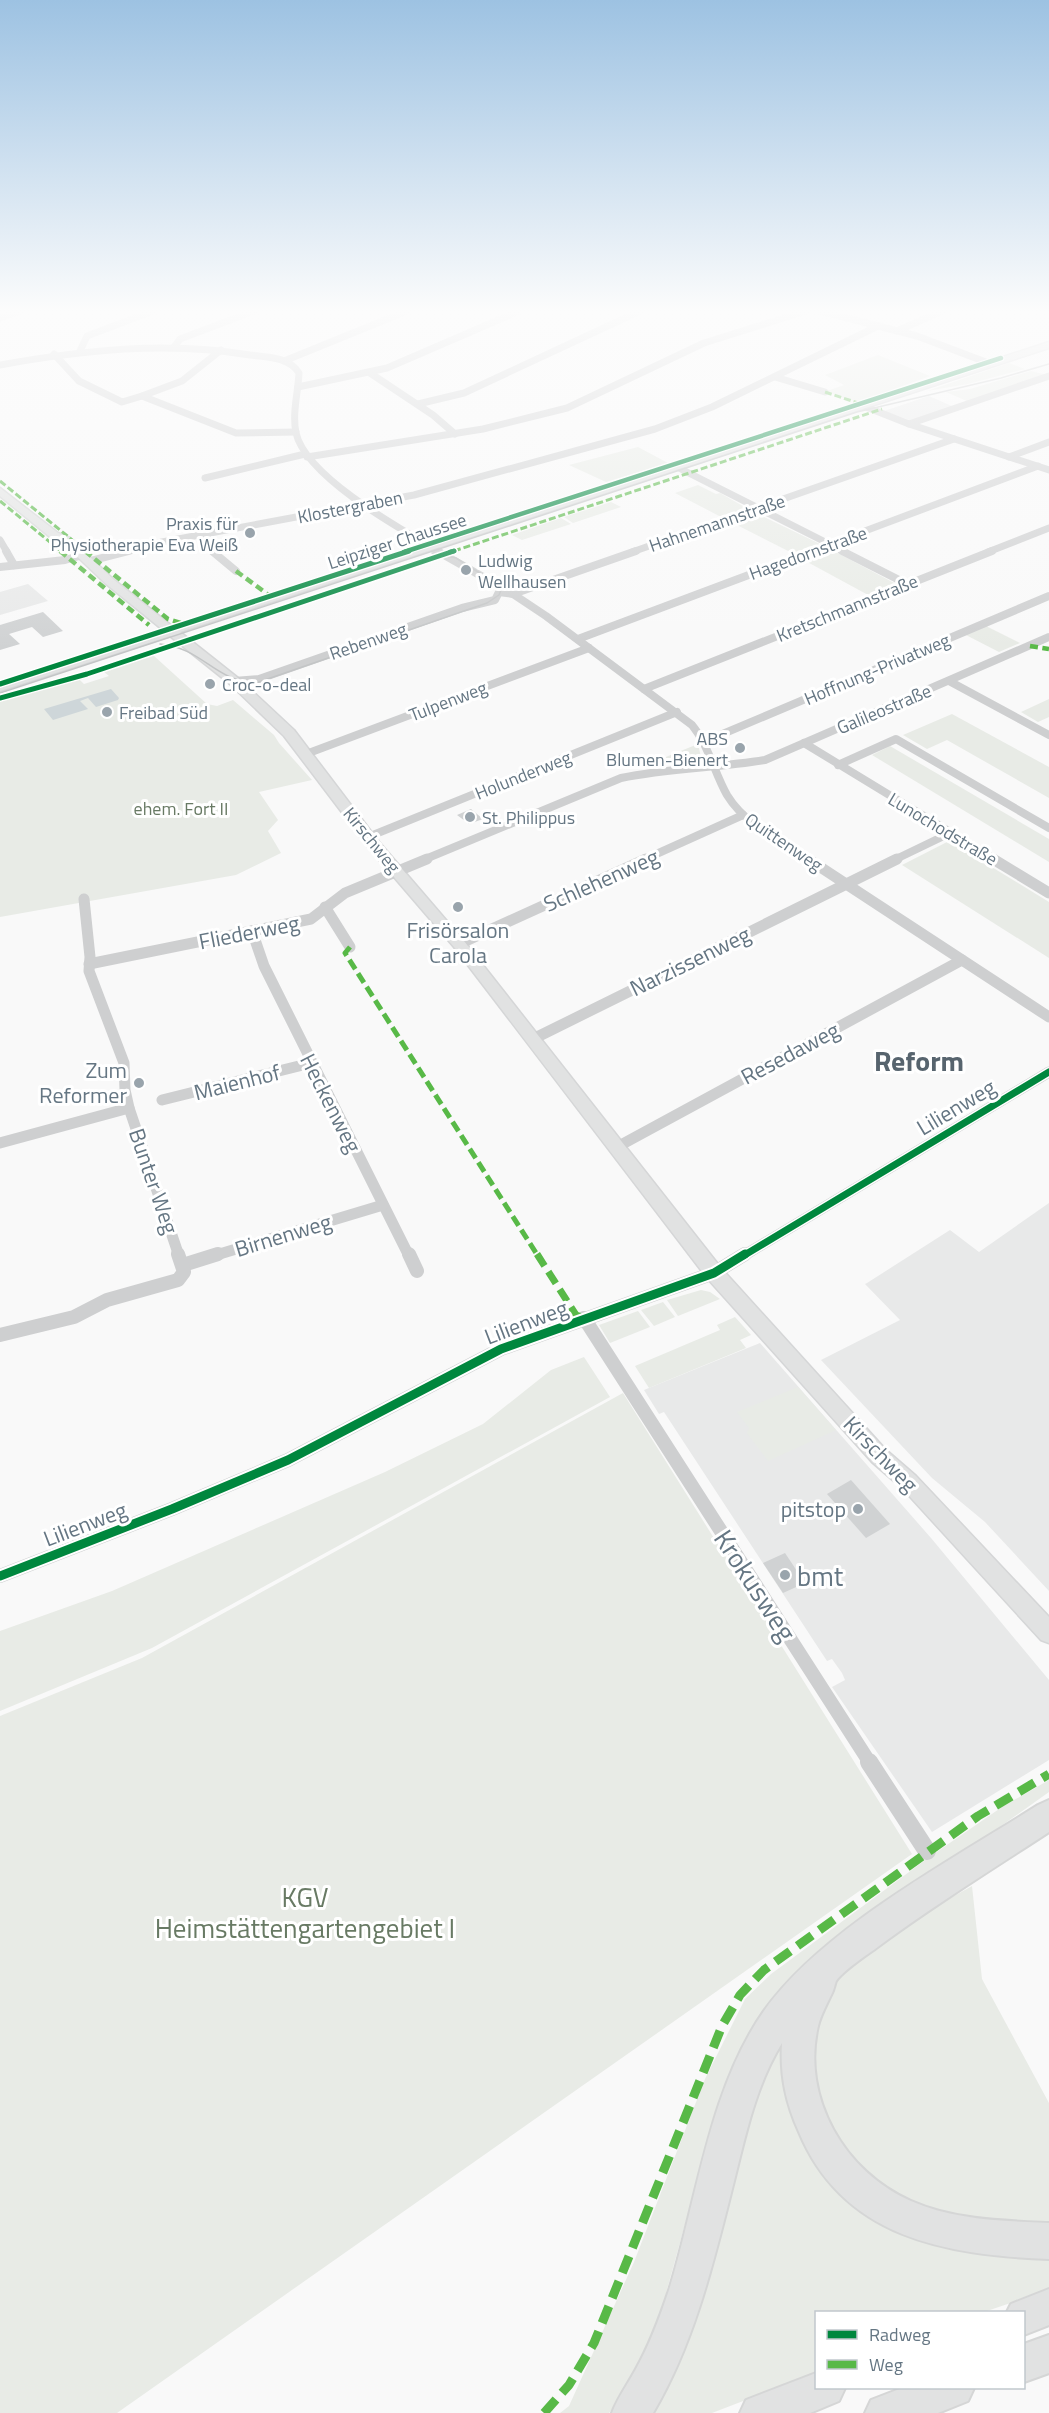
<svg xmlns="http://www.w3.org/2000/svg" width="1049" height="2413" font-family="'Titillium Web',sans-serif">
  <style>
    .built { fill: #e8e9e9 }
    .green { fill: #e8ebe6 }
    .water { fill: #ced6d9 }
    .building { fill: #d0d2d3 }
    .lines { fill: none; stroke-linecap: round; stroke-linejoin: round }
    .secondary-casing { stroke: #d5d6d7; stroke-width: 3 }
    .highway-casing { stroke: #d5d6d6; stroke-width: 4 }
    .street-far4 { stroke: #cecfd0; stroke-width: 7 }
    .street-far3 { stroke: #cecfd0; stroke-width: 8 }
    .street-far2 { stroke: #cecfd0; stroke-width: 11 }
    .street-far1 { stroke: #cecfd0; stroke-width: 14 }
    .street { stroke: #cecfd0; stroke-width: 18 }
    .secondary { fill: #e1e2e2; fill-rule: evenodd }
    .highway { fill: #e1e2e2; fill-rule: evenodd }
    .tram { stroke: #c3c5c6; stroke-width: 1.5 }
    .quiet-far4 { stroke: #58b947; stroke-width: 3; stroke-dasharray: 7 3; stroke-linecap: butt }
    .quiet-far3 { stroke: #58b947; stroke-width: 4.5; stroke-dasharray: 8 4.5; stroke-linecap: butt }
    .quiet-far2 { stroke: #58b947; stroke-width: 5; stroke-dasharray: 11 5; stroke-linecap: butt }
    .quiet-far1 { stroke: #58b947; stroke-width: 7; stroke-dasharray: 14 7; stroke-linecap: butt }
    .quiet { stroke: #58b947; stroke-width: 9; stroke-dasharray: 18 9; stroke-linecap: butt }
    .cycleway-far3-casing { stroke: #fff; stroke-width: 7 }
    .cycleway-far2-casing { stroke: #fff; stroke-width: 8 }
    .cycleway-far1-casing { stroke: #fff; stroke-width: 10 }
    .cycleway-casing { stroke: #fff; stroke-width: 13 }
    .cycleway-far3 { stroke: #00873e; stroke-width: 4.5 }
    .cycleway-far2 { stroke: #00873e; stroke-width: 5 }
    .cycleway-far1 { stroke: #00873e; stroke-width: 7 }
    .cycleway { stroke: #00873e; stroke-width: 9 }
    .poi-dot { fill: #99a4ac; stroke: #fff; stroke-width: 2 }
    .labels { text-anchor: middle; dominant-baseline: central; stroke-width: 6; stroke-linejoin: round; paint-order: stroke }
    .far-street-label { font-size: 18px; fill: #657683; stroke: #fff }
    .far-poi-label { font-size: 18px; fill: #657683; stroke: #fff; text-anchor: start }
    .far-park-label { font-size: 18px; fill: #687a64; stroke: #fff }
    .street-label { font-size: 22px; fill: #657683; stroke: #fff }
    .poi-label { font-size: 22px; fill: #657683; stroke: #fff; text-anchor: end }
    .near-poi-label { font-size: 27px; fill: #657683; stroke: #fff; text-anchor: start }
    .near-street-label { font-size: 27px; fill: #657683; stroke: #fff }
    .near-park-label { font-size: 27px; fill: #687a64; stroke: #fff }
    .district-label { font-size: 28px; font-weight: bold; fill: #57646e; stroke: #fff }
  </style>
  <rect width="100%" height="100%" fill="#f9f9f9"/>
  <g class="built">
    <path d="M929,396L954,407L912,421L884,411Z"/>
    <path d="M28,584L48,601L0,615V592Z"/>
    <path d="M1049,1203V1591L985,1522L932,1478L821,1360L900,1320L865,1284L867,1283L950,1230L979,1252Z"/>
    <path d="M760,1343L931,1538L1049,1680V1760L932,1832L832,1687L845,1680L842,1673L832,1659L827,1661L664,1412L659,1414L644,1390Z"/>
  </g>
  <g class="green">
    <path d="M878,355L930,376L859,402L840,397L827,391L844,385L825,375Z"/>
    <path d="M1009,363L1025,369L968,384L927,391Z"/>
    <path d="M1031,371L1047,375L969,402L946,392L970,389Z"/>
    <path d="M638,447L668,463L606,482L569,465Z"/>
    <path d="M698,485L716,494L720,493L748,509L723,518L675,493Z"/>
    <path d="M611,502L621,507L573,523L564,517Z"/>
    <path d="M756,513L820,544L819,546L796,555L731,522Z"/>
    <path d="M561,518L571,524L522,540L512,535Z"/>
    <path d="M827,549L832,550L898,585L870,596L800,558Z"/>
    <path d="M987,626L988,627L1020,643L999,652L964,634Z"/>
    <path d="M153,655L207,704L217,706L233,700L274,735L279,743L312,780L259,792L278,820L268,831L281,853L236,875L0,917V701L79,679L84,684L109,676L103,671Z"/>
    <path d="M1049,699V717L1038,722L1021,712Z"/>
    <path d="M952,714L1049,767V798L947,740L927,749L903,735Z"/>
    <path d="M698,744L701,757L698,760L641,767Z"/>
    <path d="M890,746L1049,839V862L872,755Z"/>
    <path d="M949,841L1049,902V958L902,865Z"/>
    <path d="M701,1290L710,1292L720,1299L678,1316L667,1300Z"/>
    <path d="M663,1302L675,1317L654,1326L641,1310Z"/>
    <path d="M638,1311L650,1327L610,1343L599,1325Z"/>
    <path d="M735,1317L751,1335L740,1340L746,1348L649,1388L635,1366L720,1330L717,1325Z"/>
    <path d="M584,1357L610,1397L152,1648L0,1711V1631L112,1591L385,1472L483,1424L551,1370Z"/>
    <path d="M798,1387L836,1430L768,1461L747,1433L749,1428L737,1412Z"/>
    <path d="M623,1393L912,1854L117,2413H0V1716L142,1658Z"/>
    <path d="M1049,1780V1792L894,1902L740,2058L720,2097L654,2337L633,2385L609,2413H560L569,2406L634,2262L705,2079L745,1999L771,1974L928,1858L1002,1807Z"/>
    <path d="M972,1886L982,1979L1049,2103V2225L977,2223L906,2203L852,2166L820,2113L810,2048L830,1990L845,1970L929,1910Z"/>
    <path d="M783,2030L830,2175L1049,2253V2290L984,2312H816V2373L712,2413H653L679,2360L740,2139Z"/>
  </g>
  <path class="water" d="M111,689L119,698L118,700L96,707L88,698L80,701L88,709L53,720L44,709Z"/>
  <g class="building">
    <path d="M43,612L63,631L43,637L32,627L9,634L20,644L0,650V625Z"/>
    <path d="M471,809L483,819L469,824L457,815Z"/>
    <path d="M851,1480L890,1524L866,1538L827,1494Z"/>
    <path d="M785,1553L805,1583L783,1593L763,1563Z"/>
  </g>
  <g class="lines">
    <g class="secondary-casing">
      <path id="secondary" d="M1049,342V348L180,632L238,678L294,730L379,842L464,941L721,1268L886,1450L916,1476L1049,1617V1643L1041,1640L902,1488L872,1462L707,1278L454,947L369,848L284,736L230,684L170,636L0,691V683L163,630L105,583L62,542L50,537L0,496V488L58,533L70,538L113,579L173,627Z"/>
    </g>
    <g class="highway-casing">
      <g id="highway">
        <path d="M1049,1800V1832C991,1870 931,1907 875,1949C865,1956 843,1971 836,1981C835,1983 834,1989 832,1993C827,2004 821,2014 818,2026C801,2098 845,2172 911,2201C954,2220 1003,2221 1049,2223V2259C946,2255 843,2238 799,2132C786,2103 780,2076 782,2043C756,2085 746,2133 734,2181C714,2260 695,2342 653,2413H612C618,2397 628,2384 636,2369C650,2344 660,2317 669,2290C697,2200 709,2089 764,2011C823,1928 952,1860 1038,1805Z"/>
        <path d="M1049,2289V2325L1024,2335V2312H1007L1011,2304Z"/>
        <path d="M1049,2335V2373L1024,2382V2344Z"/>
        <path d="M816,2373V2388H845L839,2401L810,2413H740L746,2400Z"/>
        <path d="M902,2388H974L968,2401L938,2413H865L871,2400Z"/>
      </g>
    </g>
    <g class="street-far4">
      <path d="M820,311L917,336L991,364"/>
      <path d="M0,318L20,311"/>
      <path d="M897,331L942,311"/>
      <path d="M174,347L180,339L254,311"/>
      <path d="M80,351L87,336L153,311"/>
      <path d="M54,354L79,381L122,402L142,396L236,433L296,432"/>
      <path d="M284,361L407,311"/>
      <path d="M0,365C83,350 166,341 250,355C267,357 289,357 299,373C298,393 292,413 296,433C306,477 402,530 440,552"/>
      <path d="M370,373L433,415L455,434"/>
      <path d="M775,377L825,392"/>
      <path d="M298,387L387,368L519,311"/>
      <path d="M142,396L182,381L221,350"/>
      <path d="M418,404L464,393L640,311"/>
      <path d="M861,405L909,424L1049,470"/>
      <path d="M909,424L1049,376"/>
      <path d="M307,457L483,429L567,408L704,343L806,311"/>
      <path d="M1009,457L1049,442"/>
      <path d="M675,466L845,552"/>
      <path d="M205,478L305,454"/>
      <path d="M200,535L214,552"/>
      <path d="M0,540L7,552"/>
      <path d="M123,552L162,542L414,495L655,429L712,407L878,326"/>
      <path d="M632,552L954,439"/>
      <path d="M809,552L1038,466"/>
      <path d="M988,552L1049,528"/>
    </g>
    <g class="street-far3">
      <path d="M6,551L14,565"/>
      <path d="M212,551L236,571"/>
      <path d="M437,551L499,586V592"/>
      <path d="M842,551L907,584"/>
      <path d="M90,561L129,551"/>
      <path d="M0,567L65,560L83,555"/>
      <path d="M499,592L513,594L546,616L692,725C709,746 714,772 727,795C745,825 782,842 811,860"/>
      <path d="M513,594L636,551"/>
      <path d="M578,639L813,551"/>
      <path d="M234,681L259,679L462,608L495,600L499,592"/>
      <path d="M949,681L1049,735"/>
      <path d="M644,689L992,551"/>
      <path d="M706,741L1049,596"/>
      <path d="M804,743L996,860"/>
      <path d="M306,754L589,648"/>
      <path d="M838,765L896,739L1049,828"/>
      <path d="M368,837L677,712"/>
      <path d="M423,860L621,778C669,768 717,768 765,760L1049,637"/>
      <path d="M643,860L743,815"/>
      <path d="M894,860L950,833"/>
    </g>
    <g class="street-far2">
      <path d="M808,859L1049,1017"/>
      <path d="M993,859L1049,893"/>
      <path d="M84,899L90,957L89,971L124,1063L125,1090L129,1108L179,1256"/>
      <path d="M325,907L350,947"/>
      <path d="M252,931L264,966L409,1256"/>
      <path d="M459,944L646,859"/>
      <path d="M89,964L311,919L345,893L427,859"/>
      <path d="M533,1039L897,859"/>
      <path d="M162,1100L311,1063"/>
      <path d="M0,1143L129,1108"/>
      <path d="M617,1147L962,960"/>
      <path d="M213,1256L383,1205"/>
      <path d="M743,1256L1049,1072"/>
    </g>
    <g class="street-far1">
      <path d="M409,1254L417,1271"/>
      <path d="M183,1265L218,1254"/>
      <path d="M584,1318L870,1763"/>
      <path d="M0,1335L74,1317L107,1300L178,1280L184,1272L178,1254"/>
      <path d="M0,1576L172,1509L288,1460L501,1349L714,1273L745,1254"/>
    </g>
    <path class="street" d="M869,1762L927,1851"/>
    <use href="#secondary" class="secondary"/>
    <use href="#highway" class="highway"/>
    <g class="tram">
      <path d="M160,644C203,648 214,681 256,683L487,603L499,595L501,590L497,584L456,558L432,553"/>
      <path d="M0,693L857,412L1001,378L1049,364"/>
    </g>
    <g class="quiet-far4">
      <path d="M825,392L858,403"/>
      <path d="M0,481L87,552"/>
      <path d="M0,501L62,552"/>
      <path d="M454,551L882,409"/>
    </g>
    <g class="quiet-far3">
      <path d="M60,551L149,625"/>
      <path d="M85,551L168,619L181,623"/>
      <path d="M236,571L270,596"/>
      <path d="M1030,646L1049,649"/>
    </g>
    <path class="quiet-far2" d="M350,947L345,953L538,1256"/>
    <path class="quiet-far1" d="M537,1254L576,1315L584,1318"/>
    <path class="quiet" d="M544,2413L569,2385L594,2343L722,2026L740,1995L764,1970L978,1816L1049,1774"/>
    <g class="cycleway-far3-casing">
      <g id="cycleway-far3">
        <path d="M404,552L1001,358"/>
        <path d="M450,552L454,551"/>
      </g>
    </g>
    <g class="cycleway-far2-casing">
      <g id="cycleway-far2">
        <path d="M0,684L409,551"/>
        <path d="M0,698L87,674L454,551"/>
      </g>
    </g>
    <g class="cycleway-far1-casing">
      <path id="cycleway-far1" d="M743,1256L1049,1072"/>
    </g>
    <g class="cycleway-casing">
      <path id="cycleway" d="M0,1576L172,1509L288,1460L501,1349L714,1273L745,1254"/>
    </g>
    <use href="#cycleway-far3" class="cycleway-far3"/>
    <use href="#cycleway-far2" class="cycleway-far2"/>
    <use href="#cycleway-far1" class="cycleway-far1"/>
    <use href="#cycleway" class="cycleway"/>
  </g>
  <linearGradient id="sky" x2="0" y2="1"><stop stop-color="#9dc2e2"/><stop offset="0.48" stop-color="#fcfcfc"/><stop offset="1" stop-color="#fcfcfc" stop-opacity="0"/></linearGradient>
  <rect width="1049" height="649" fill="url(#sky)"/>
  <g class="poi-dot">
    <circle cx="250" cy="533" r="6"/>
    <circle cx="466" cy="570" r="6"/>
    <circle cx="210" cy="684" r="6"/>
    <circle cx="107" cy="712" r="6"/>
    <circle cx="740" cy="748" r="6"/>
    <circle cx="470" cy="817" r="6"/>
    <circle cx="458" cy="907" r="6"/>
    <circle cx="139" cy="1083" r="6"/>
    <circle cx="858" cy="1509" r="6"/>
    <circle cx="785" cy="1575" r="6"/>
  </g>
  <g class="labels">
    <g class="far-street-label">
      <text transform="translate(350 507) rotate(-11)">Klostergraben</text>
      <text transform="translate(717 523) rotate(-19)">Hahnemannstraße</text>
      <text transform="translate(397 541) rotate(-18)">Leipziger Chaussee</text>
      <text transform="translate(808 553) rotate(-20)">Hagedornstraße</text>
      <text transform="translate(847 608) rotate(-22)">Kretschmannstraße</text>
      <text transform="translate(368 641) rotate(-19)">Rebenweg</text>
      <text transform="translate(877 669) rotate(-23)">Hoffnung-Privatweg</text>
      <text transform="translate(448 701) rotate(-21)">Tulpenweg</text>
      <text transform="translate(884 709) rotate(-23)">Galileostraße</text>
      <text transform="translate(523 775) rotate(-22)">Holunderweg</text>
      <text transform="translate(943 829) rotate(31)">Lunochodstraße</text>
      <text transform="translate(372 840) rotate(51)">Kirschweg</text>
      <text transform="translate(784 842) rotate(34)">Quittenweg</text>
    </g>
    <g class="far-poi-label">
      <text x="238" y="523" text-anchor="end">Praxis für<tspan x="238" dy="21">Physiotherapie Eva Weiß</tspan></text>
      <text x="478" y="560">Ludwig<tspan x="478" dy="21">Wellhausen</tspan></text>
      <text x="222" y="684">Croc-o-deal</text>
      <text x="119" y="712">Freibad Süd</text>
      <text x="728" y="738" text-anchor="end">ABS<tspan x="728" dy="21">Blumen-Bienert</tspan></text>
      <text x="482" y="817">St. Philippus</text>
    </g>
    <g class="far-park-label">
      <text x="181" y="808">ehem. Fort II</text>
    </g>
    <g class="street-label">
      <text transform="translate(601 880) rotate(-24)">Schlehenweg</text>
      <text transform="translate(249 932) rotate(-11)">Fliederweg</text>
      <text transform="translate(690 961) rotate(-26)">Narzissenweg</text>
      <text transform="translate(790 1053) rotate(-28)">Resedaweg</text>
      <text transform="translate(237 1082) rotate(-14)">Maienhof</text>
      <text transform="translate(331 1103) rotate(63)">Heckenweg</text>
      <text transform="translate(956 1107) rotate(-31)">Lilienweg</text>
      <text transform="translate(154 1181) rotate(71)">Bunter Weg</text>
      <text transform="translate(283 1235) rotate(-17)">Birnenweg</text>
      <text transform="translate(526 1322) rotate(-21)">Lilienweg</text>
      <text transform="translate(881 1454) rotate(46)">Kirschweg</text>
      <text transform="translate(85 1524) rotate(-21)">Lilienweg</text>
    </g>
    <g class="poi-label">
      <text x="458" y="930" text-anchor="middle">Frisörsalon<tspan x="458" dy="25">Carola</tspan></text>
      <text x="127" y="1070">Zum<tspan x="127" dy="25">Reformer</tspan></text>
      <text x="846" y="1509">pitstop</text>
    </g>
    <g class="near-poi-label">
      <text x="797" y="1575">bmt</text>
    </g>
    <g class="near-street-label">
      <text transform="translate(756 1585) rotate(57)">Krokusweg</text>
    </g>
    <g class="near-park-label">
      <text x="305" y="1896">KGV<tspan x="305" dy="31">Heimstättengartengebiet I</tspan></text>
    </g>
    <g class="district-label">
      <text x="919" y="1060">Reform</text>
    </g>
  </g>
  <rect x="815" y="2311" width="210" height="78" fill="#ffffff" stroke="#c1c8cd" stroke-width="1.5"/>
  <rect x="827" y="2330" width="30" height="9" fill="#00873e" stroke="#c1c8cd" stroke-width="1.5"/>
  <text x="869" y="2341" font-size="18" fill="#657683">Radweg</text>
  <rect x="827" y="2360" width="30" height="9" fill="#58b947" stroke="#c1c8cd" stroke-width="1.5"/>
  <text x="869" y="2371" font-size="18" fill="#657683">Weg</text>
</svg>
